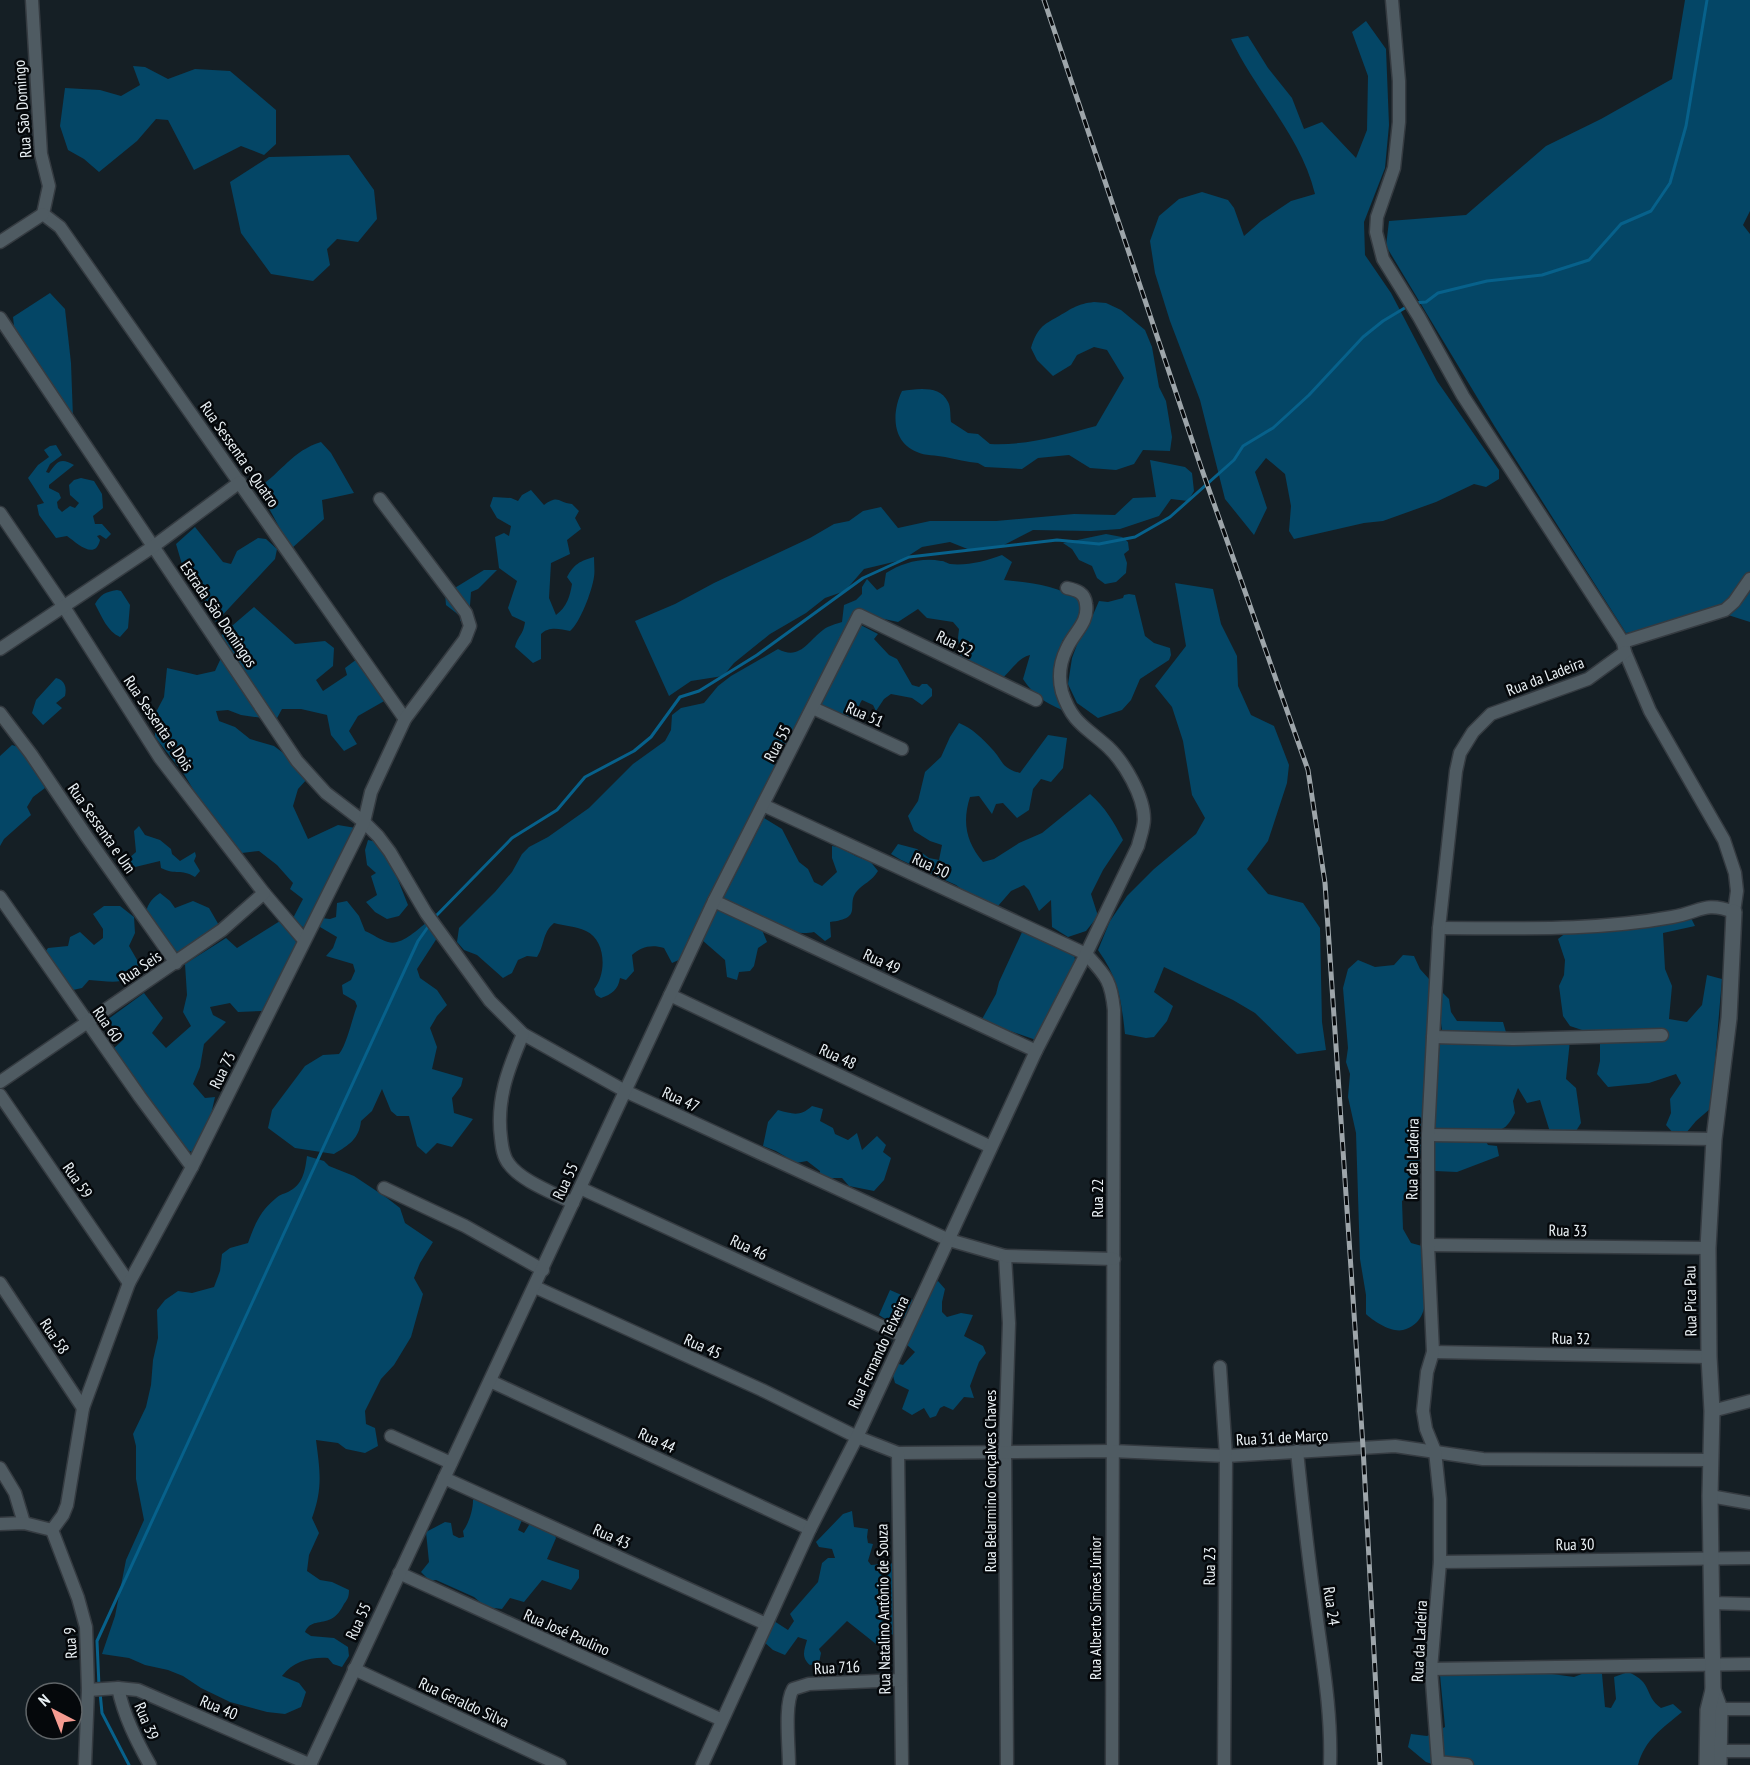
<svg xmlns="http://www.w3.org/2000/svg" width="1750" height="1765" font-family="'PT Sans Narrow',sans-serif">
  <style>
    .green { fill: #044666 }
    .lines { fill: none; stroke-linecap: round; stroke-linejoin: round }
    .stream { stroke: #07618b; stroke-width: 3 }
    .minor-casing { stroke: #353b41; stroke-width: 15 }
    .tertiary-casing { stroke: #353b41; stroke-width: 18 }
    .minor { stroke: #4f5b62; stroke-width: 12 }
    .tertiary { stroke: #4f5b62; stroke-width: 15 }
    .rail-casing { stroke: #9da5aa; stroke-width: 5 }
    .rail { stroke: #05080b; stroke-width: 3; stroke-dasharray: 9; stroke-linecap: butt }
    .labels { text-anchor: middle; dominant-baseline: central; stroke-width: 5; stroke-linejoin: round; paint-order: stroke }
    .street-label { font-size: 16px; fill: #ebf2f6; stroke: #05080b }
  </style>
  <rect width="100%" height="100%" fill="#151f25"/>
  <g class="green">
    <path d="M1685,0H1750V211L1743,225L1750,234V622L1728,615L1626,633L1495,427L1386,246L1389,221L1466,215L1546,146L1601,119L1672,79Z"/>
    <path d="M1366,21L1386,49L1389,125L1385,168L1364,222L1365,255L1391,293L1437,381L1499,470V479L1486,487L1474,484L1436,502L1383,521L1364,523L1294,539L1289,531L1291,506L1285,474L1266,458L1255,472L1267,508L1254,535L1225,499L1200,400L1170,321L1155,273L1150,241L1159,216L1179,199L1202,192L1228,200L1234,208L1244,236L1261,221L1291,201L1315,194C1301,136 1256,92 1231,39L1248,36L1268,68L1292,98L1304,129L1322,122L1356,158L1367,130L1368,76L1352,32Z"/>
    <path d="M133,66L145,67L168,79L195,69L230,71L276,110V144L264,155L241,146L194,170L168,120L156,119L137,141L99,172L84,159L68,150L60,126L65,88L100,90L121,96L140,85Z"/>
    <path d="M349,155L374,190L377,219L358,242L337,239L327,249L330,265L313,281L271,274L241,233L230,182L269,157Z"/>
    <path d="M50,293L65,309L71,363L73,418L15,335L13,317Z"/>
    <path d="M1094,302L1106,303L1121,310L1145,330L1152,347L1159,387L1166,401L1172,437L1170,451L1143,450L1134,464L1116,470L1090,468L1069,455L1038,458L1022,469L985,467L978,463C967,462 956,459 945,457C936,455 925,456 917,452C891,442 892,411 902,391C917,389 940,385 948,402C951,407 950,416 951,422L968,433L978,434L990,444C1025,446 1063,435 1096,426L1124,378L1107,350L1094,347L1077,355L1071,365L1053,376L1037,360L1031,348C1037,329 1042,325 1059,316C1073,308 1077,304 1094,302Z"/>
    <path d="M321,442L331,453L354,493L322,500L324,519L291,549L258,488C283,471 292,451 321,442Z"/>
    <path d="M56,445L62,455L50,464L46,472L49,473C57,462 60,457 74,465L49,485V488L59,493L61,498L57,502L58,508L62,512L70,506L75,508L79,503L70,495L69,485L74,480L81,478L94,481L102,494L103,508L93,516L95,524H102L111,534L106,539L100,535L97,536L100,540C95,561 77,543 67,536L56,538L39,515L37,505L44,503L28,478L38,465L49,457L44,450L50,446Z"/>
    <path d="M1150,460L1185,467L1192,473L1194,491L1188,501L1171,499L1159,516L1120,529L1091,531L1033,530L1000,547L970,550L950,542L922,547L902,560L864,569L845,591L825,598L806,613L770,634L734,663L723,676L691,681L669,696L635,621L675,604L714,583L810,538L834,524L849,521L863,511L881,507L898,528L930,521H996L1074,514L1115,515L1133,498L1156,497Z"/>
    <path d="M531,490L544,505C559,494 558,503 572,504L579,511L575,518L581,529L567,540L570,554L551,563L549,598L556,615C567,607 570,596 572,584L567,577C574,564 580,561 594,557C594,564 595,571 594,577C592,591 580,623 570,631C560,629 549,626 541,634V659L533,663L515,647C518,635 523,636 525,622L512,616L508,608L517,581L499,568L495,537L504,533L509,536L511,526L497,518L490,506L493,497L511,498L518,501L522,495Z"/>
    <path d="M195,527L223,562L231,564L237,551L258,538L266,539L277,549L275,559L216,622L186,578L176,544Z"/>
    <path d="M1106,534L1122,537L1128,542L1129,550L1124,554L1127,563L1126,573L1116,582L1105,584L1097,578L1092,566L1079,560L1072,549L1063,543Z"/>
    <path d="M1002,555L1012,562L1004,580C1033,583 1056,585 1082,601C1085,617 1073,631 1062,641V647L1055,660L1064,711C1045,702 1035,697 1023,679L1030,655C1017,658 1009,674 998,682L961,660L958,638L959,629L953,622L927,618L918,609L898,622L870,616L853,621L878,634L874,639L889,655L897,659L912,685L919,687L922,684H927L932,689V696L922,705L912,698L891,694L884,699L876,711L873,705L862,700C857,707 858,715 853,721L812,704L805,708L801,720L766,789L751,813L710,899L703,908V917L690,935L681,959L672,963L664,948C651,944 641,947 632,955L634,971L626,980L620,978C618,990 612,994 601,998L596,995L594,989C607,974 606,940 586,931C575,926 564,926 554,923C542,933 545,945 537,957L527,956L518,960L512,973L503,978L477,955L464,950L457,942L459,928L495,892L512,872L522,854L529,847L548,837L589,808L633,764L665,741L671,730L672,715L681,708L704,703L718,686L731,676L778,649C800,661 808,641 823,630C828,626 836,624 842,622L844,605L856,600L862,594V587L867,579L877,590L884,586L886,573C902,563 922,557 941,561C945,561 946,563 950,564C966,566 987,561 1002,555Z"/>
    <path d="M484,570H497L478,589L471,592L469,619L460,621V616L446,605L445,594Z"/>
    <path d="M1175,583L1213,589L1221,624L1237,656L1238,686L1251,715L1274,726L1289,765L1287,783L1268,841L1247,869L1268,894L1303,903L1320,928L1322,1022L1326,1050L1297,1054L1255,1013L1233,1000L1164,967L1154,992L1173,1006L1167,1021L1154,1037L1146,1038L1125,1034C1121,998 1119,980 1098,950L1110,921L1127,896L1154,869L1196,834L1205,818L1192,795L1183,741L1172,707L1155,686L1186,646Z"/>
    <path d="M117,590L121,591L130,605L128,628L120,637C107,631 102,617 95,604C101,594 105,592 117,590Z"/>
    <path d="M1129,594L1135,595L1145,636L1154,643L1170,648L1171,655L1169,660L1140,679L1131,700L1122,710L1098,718L1077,703L1068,684L1072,658L1078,642L1086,631L1099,601L1108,602L1123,598L1124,595Z"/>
    <path d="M254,607L295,644L325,641L334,648L333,666L316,680L323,691L347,675L345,668L357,659L386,700L358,716L349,731L357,744L344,751L331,735L327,715L301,709H282L276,720L241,715L228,710L216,711L219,721L235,727L250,739L274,746L282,752L308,778L298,789L293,806L308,839L338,825L356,828L306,929L292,920L303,899L290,889L293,883L277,865L259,851L242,853L210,818L184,774L155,737V714L164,697L167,668L197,675L215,671L221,658L219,637Z"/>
    <path d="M56,678C65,680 67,688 65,696L56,703L62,708L43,725L32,713L36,700Z"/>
    <path d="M959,723C972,728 983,739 992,749C1004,762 1001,768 1020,773L1048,735L1067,738L1063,768L1051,782L1041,779L1033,789L1029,810L1017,818L1003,803L996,804L992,814L979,796L970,797C962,822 966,842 983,862L994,859L1019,843L1042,833L1090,794C1105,807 1114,822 1123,840L1103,870L1091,894L1098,916L1086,931L1068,937L1052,927L1051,900L1039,911L1029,890L1024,885L1011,891L998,906L990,910L956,885L901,860L891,854L898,844L917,849L929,858L939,860L942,845L930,841L914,831L908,816L918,801L925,772L941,757L950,737Z"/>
    <path d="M12,745L25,749L45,788L33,797L27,807L31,815L4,839L0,846V756Z"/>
    <path d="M764,818L782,829L799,862L808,869L814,882L822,886L837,872L832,858V846C845,847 855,859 869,860L878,871C871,882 864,883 857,891C845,905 865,918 830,922L831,937L825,941L814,932C801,935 776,930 762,930L767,942L758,948L754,966L750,971L739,972L737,980L727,977L725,960L702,940Z"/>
    <path d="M139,826L145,835L160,840L171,849L172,854L180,861L195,852L196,856L194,861L200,871L195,877C180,868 177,876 161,868L160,861L131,868L128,859L136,852L134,831Z"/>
    <path d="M368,840L377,842L392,865L408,905L399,916L387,919L375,912L366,902L377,895L371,876L376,873L367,865L365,850Z"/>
    <path d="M160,893L170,901L175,908L193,901L209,908L220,927L175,955L145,917C147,905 150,900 160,893Z"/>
    <path d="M347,901L359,916L365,931C373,934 380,940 388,942C401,946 417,930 427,922L439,935L417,969L420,978L437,990L447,1005L437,1016L430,1028L437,1047L432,1069L463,1078L461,1086L452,1098L454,1113L473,1119L452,1147L437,1143L426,1154L417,1146L409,1116H397L391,1111L382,1089L372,1111L361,1121C359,1139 349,1145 334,1154L295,1148L268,1128L272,1110L305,1066L323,1055L339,1054C347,1044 352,1019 357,1006L355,1001L343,994L342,985L351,980L355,971L353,964L326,956L333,948L337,937L320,927L321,918L330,919L336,917L337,903Z"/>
    <path d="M104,906H120L134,917L135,933L129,946L140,965C130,988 109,981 89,980L82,988L73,990L43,955L48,948L68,946L70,937L80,932L94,945L103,938V929L93,914Z"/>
    <path d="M1691,918L1695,926L1663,933L1665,969L1672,986L1669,1019L1687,1022L1702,1005L1707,975L1722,979L1711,1108L1696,1121L1686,1133L1674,1134L1666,1125L1671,1113L1670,1099L1681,1083L1676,1074L1649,1083L1608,1087L1597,1074L1600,1061V1041L1591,1033L1570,1026L1563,1016L1559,986L1564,975L1565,960L1558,939L1567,932Z"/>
    <path d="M280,921L297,943L263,1011L238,1012L230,1003L210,1007L213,1015L226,1022L204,1044L200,1067L193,1084L205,1098L215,1097L210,1119L194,1153L183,1148L113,1049L124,1039L107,1020L144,993L163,1018L152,1033L166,1048L191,1026L183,1012L187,995L185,964L226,938L237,948Z"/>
    <path d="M1023,930L1074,953L1076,967L1036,1040L981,1021L996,994L999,982Z"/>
    <path d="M1403,955L1414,956L1420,969L1429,979L1431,1004L1425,1132L1418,1167L1407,1184L1409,1194L1402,1201L1403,1229L1411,1243L1422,1246C1421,1273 1439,1320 1403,1330C1392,1333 1373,1321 1366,1314V1295L1360,1259L1356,1133L1348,1097L1350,1074L1346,1062L1348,1048L1343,988L1348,969L1358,960L1375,967L1394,965Z"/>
    <path d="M1442,992L1449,999L1451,1012L1457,1021L1503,1022L1510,1046L1529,1041L1570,1040L1566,1079L1576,1088L1581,1123L1576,1131L1550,1132L1540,1100L1527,1103L1518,1088L1513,1101L1515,1113C1507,1127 1506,1129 1491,1132L1485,1140L1488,1145L1497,1146L1499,1156L1457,1172L1435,1171L1432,1160L1436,1075L1442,1030L1438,1003Z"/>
    <path d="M812,1106L823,1109L820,1121L833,1128L835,1134L848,1140L857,1133L862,1150L877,1136L886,1145L883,1152L891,1158L884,1180L874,1191L849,1186L842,1178H830L820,1175V1171L807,1161L796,1163L776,1151L763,1146L768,1122L778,1110C793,1114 800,1117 812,1106Z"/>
    <path d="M307,1156L324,1161L329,1166L354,1176L387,1198L400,1208L405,1223L433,1242L420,1263L414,1278L423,1294L411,1337L394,1365L381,1379L365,1411L366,1424L375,1428L378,1446L365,1453L346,1449L338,1443L316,1440C320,1471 323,1488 312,1518L319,1533L309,1555L307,1571L320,1580L332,1582L349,1590C349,1596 348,1599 344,1604C341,1610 337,1616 331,1619C321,1624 310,1620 305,1632L311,1636L334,1638L348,1647L349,1656L342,1667L333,1664L328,1658C310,1657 294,1661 282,1676L299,1683L306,1692L301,1707L285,1714L267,1712L230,1702L201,1688L183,1676L168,1670L145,1665L129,1658L102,1654L115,1616L126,1560L144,1520L136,1479V1446L133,1434L146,1407L151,1385L153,1360L158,1338L157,1310L165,1300L178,1291L192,1293L214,1287L220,1271L222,1254L230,1248L248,1243C254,1226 260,1211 275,1199C279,1195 283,1194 288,1192C303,1185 305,1171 307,1156Z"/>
    <path d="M938,1281L945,1289L942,1302V1312L947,1317L961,1313L973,1315L964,1336L983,1346L986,1353L979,1362L970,1386L974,1398L964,1397L953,1410L944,1406L940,1408L936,1416L930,1418L924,1408L912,1415L902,1409L909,1390L895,1383L892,1372L895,1363L903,1365L915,1352L905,1343L911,1324L906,1317C895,1322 889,1322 879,1315L890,1290L913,1300Z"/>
    <path d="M476,1497L517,1514L522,1520L518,1530L524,1533L529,1525L536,1524L552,1530L556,1538L547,1559L579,1570V1578L571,1590L542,1580L524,1602L510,1598L502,1609L486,1607L474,1597L436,1580L430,1581L421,1572L429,1562L426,1532L445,1522L451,1523L453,1535L459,1538L464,1537L463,1531C469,1523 473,1510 473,1500Z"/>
    <path d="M852,1511L854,1527L868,1529L867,1537L868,1543L873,1544L868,1561L871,1565L896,1563L905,1580L907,1592L902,1606L897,1632L876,1644L847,1621L819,1649L821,1653L819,1663L810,1665C801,1657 804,1651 807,1640L798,1637L785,1655L773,1650L763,1641L774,1621L788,1630L794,1621L790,1614L818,1582L822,1563L828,1558H835L832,1549L819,1547L816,1542L843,1514Z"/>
    <path d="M1592,1670L1602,1674L1605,1707L1611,1708L1616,1699L1614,1677L1628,1672C1654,1683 1643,1695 1661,1708L1673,1704L1682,1712C1662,1729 1645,1739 1638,1765H1435L1426,1762L1408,1747L1411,1734L1427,1736L1445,1727L1440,1675L1483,1672L1552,1674L1574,1677Z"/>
  </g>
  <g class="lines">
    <g class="stream">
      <path d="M1414,303L1426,302L1438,293L1487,281L1542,275L1589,260L1621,224L1651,211L1670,183L1686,126L1707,0"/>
      <path d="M434,918L512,838L557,810L585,777L634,751L651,737L680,697L699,691L757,655L863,578L909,557L1057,540L1099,544L1135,537L1170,517L1234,460L1243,446L1273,428L1309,395L1363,337L1383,321L1408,306"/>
      <path d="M99,1686L97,1641L418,941L430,924"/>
      <path d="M100,1692L102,1713L129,1765"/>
    </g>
    <g class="minor-casing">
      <g id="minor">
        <path d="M32,0L41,154L49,186L43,214"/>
        <path d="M1392,0L1399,81V122L1394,168L1377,217L1376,232L1383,259L1419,317L1463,396L1623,642L1625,652L1650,711L1724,840L1735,873L1737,891L1734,912C1704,901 1701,912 1672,917C1595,931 1517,928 1439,928"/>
        <path d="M43,214L60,227L405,719"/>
        <path d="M0,242L43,214"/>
        <path d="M0,318L297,761L326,793L364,822L378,836L390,852L426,913L490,1001L523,1034L625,1091L949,1240L1005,1256L1009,1323L1005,1451L1007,1765"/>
        <path d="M0,513L64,607L160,758L264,893L304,940"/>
        <path d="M1623,642L1725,610L1734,602L1750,579"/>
        <path d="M0,649L154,546L240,482"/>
        <path d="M813,708L902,749"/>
        <path d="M0,713L31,754L87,837L176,963"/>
        <path d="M763,805L1086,954C1106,976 1111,980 1114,1010L1112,1765"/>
        <path d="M0,897L140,1097L192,1167"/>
        <path d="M714,901L1036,1051"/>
        <path d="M670,995L991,1147"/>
        <path d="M523,1034C508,1069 496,1100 501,1138C502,1147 503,1157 509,1164C521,1181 554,1193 573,1203"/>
        <path d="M1433,1037L1513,1039L1662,1035"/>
        <path d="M0,1082L222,930L264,893"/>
        <path d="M0,1095L129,1283"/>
        <path d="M1428,1135L1714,1139"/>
        <path d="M384,1188L465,1226L543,1270"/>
        <path d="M580,1188L903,1336"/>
        <path d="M1428,1245L1708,1248"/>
        <path d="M1005,1256L1114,1259"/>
        <path d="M0,1283L83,1408"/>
        <path d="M535,1287L762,1390L857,1437L898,1453L1112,1451L1226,1456L1395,1446L1483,1459L1711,1460"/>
        <path d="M1433,1352L1709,1357"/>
        <path d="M1220,1367L1226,1456L1224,1765"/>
        <path d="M490,1381L810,1529"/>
        <path d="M1712,1411L1750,1401"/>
        <path d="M391,1436L451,1463"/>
        <path d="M1297,1451C1302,1500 1307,1548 1314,1597C1321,1653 1332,1708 1330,1765"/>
        <path d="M898,1453L902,1765"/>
        <path d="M0,1468L15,1493L24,1523"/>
        <path d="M444,1478L766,1624"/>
        <path d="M1710,1496L1750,1503"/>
        <path d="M0,1524L24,1523L52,1530"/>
        <path d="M1440,1562L1750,1558"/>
        <path d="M399,1573L722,1720"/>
        <path d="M1711,1603L1750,1604"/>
        <path d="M354,1669L560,1765"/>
        <path d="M1431,1669L1750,1664"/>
        <path d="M118,1688C124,1716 136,1740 150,1765"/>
        <path d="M88,1690L118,1688L138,1690L311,1765"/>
        <path d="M1712,1709H1750"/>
        <path d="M1719,1751H1750"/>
        <path d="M85,1765L88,1690L86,1627L78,1598L52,1530L63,1515L67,1505L83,1408L129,1283L192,1167L364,822L371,792L405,719L465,639L470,626L466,613L380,499"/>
        <path d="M310,1765L714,901L859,615L1036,700"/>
        <path d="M702,1765L810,1529L857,1437L1036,1051L1086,954L1138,846C1140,837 1144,828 1144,819C1144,796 1124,762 1108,747C1086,727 1072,723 1062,692C1058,677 1060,662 1067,648C1074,632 1089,623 1086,604C1085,593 1077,590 1067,588"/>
        <path d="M789,1765C789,1746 784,1704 793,1689L809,1684L900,1680"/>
        <path d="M1467,1765L1438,1762L1431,1669L1440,1562V1499L1435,1451L1426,1429L1423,1411L1427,1372L1433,1352L1428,1245V1135L1433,1037L1439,928L1456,771L1460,753L1473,732L1491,714L1588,679L1625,652"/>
      </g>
    </g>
    <g class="tertiary-casing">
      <g id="tertiary">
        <path d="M1713,1690L1720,1709L1719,1765"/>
        <path d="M1707,1765L1708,1710L1713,1690L1710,1496L1712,1411L1709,1357L1708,1248L1714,1139L1729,1018L1734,912"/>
      </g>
    </g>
    <use href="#minor" class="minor"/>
    <use href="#tertiary" class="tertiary"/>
    <g class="rail-casing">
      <path id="rail" d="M1044,0L1201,467L1308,770L1325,883L1363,1447L1380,1765"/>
    </g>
    <use href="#rail" class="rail"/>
  </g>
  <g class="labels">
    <g class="street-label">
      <text transform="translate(22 109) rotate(-94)">Rua São Domingo</text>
      <text transform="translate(240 454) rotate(55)">Rua Sessenta e Quatro</text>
      <text transform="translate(219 614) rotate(56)">Estrada São Domingos</text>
      <text transform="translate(955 643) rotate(26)">Rua 52</text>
      <text transform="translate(1545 676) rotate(-21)">Rua da Ladeira</text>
      <text transform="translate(865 714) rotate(24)">Rua 51</text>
      <text transform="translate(159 723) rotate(56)">Rua Sessenta e Dois</text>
      <text transform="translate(777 743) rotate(-62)">Rua 55</text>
      <text transform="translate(102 828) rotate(55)">Rua Sessenta e Um</text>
      <text transform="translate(931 865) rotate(25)">Rua 50</text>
      <text transform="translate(882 961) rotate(25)">Rua 49</text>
      <text transform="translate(140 967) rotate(-34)">Rua Seis</text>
      <text transform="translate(108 1024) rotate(55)">Rua 60</text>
      <text transform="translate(838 1056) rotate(25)">Rua 48</text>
      <text transform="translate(222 1070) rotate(-64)">Rua 73</text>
      <text transform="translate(681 1099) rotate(25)">Rua 47</text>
      <text transform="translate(1412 1159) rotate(-89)">Rua da Ladeira</text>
      <text transform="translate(78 1180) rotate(55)">Rua 59</text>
      <text transform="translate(565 1181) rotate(-65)">Rua 55</text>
      <text transform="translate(1097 1198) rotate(-90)">Rua 22</text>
      <text transform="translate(1568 1230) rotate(1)">Rua 33</text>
      <text transform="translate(749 1247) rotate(25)">Rua 46</text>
      <text transform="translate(1690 1301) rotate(-91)">Rua Pica Pau</text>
      <text transform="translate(55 1336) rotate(56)">Rua 58</text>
      <text transform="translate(1571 1338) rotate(1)">Rua 32</text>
      <text transform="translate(703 1346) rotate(24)">Rua 45</text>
      <text transform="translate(878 1352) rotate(-65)">Rua Fernando Teixeira</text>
      <text transform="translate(1282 1437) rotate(-3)">Rua 31 de Março</text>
      <text transform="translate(657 1440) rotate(25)">Rua 44</text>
      <text transform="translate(990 1481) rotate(-90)">Rua Belarmino Gonçalves Chaves</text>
      <text transform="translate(612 1536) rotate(24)">Rua 43</text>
      <text transform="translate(1575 1544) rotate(-1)">Rua 30</text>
      <text transform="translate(1209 1566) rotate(-89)">Rua 23</text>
      <text transform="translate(1332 1606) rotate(82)">Rua 24</text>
      <text transform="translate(1095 1608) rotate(-90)">Rua Alberto Simões Júnior</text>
      <text transform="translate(883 1609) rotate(-91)">Rua Natalino Antônio de Souza</text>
      <text transform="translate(358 1621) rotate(-65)">Rua 55</text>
      <text transform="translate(567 1632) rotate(24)">Rua José Paulino</text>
      <text transform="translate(1419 1641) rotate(-87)">Rua da Ladeira</text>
      <text transform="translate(70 1643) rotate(-94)">Rua 9</text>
      <text transform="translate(837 1667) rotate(-3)">Rua 716</text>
      <text transform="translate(464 1702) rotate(25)">Rua Geraldo Silva</text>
      <text transform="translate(219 1707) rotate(23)">Rua 40</text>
      <text transform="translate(147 1721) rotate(67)">Rua 39</text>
    </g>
  </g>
  <g transform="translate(54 1711) rotate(318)"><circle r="28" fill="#05080b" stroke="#616669" stroke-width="1.5"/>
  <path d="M0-4.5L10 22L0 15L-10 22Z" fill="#f59c92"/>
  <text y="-9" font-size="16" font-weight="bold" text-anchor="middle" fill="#ebf2f6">N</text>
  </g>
</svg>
